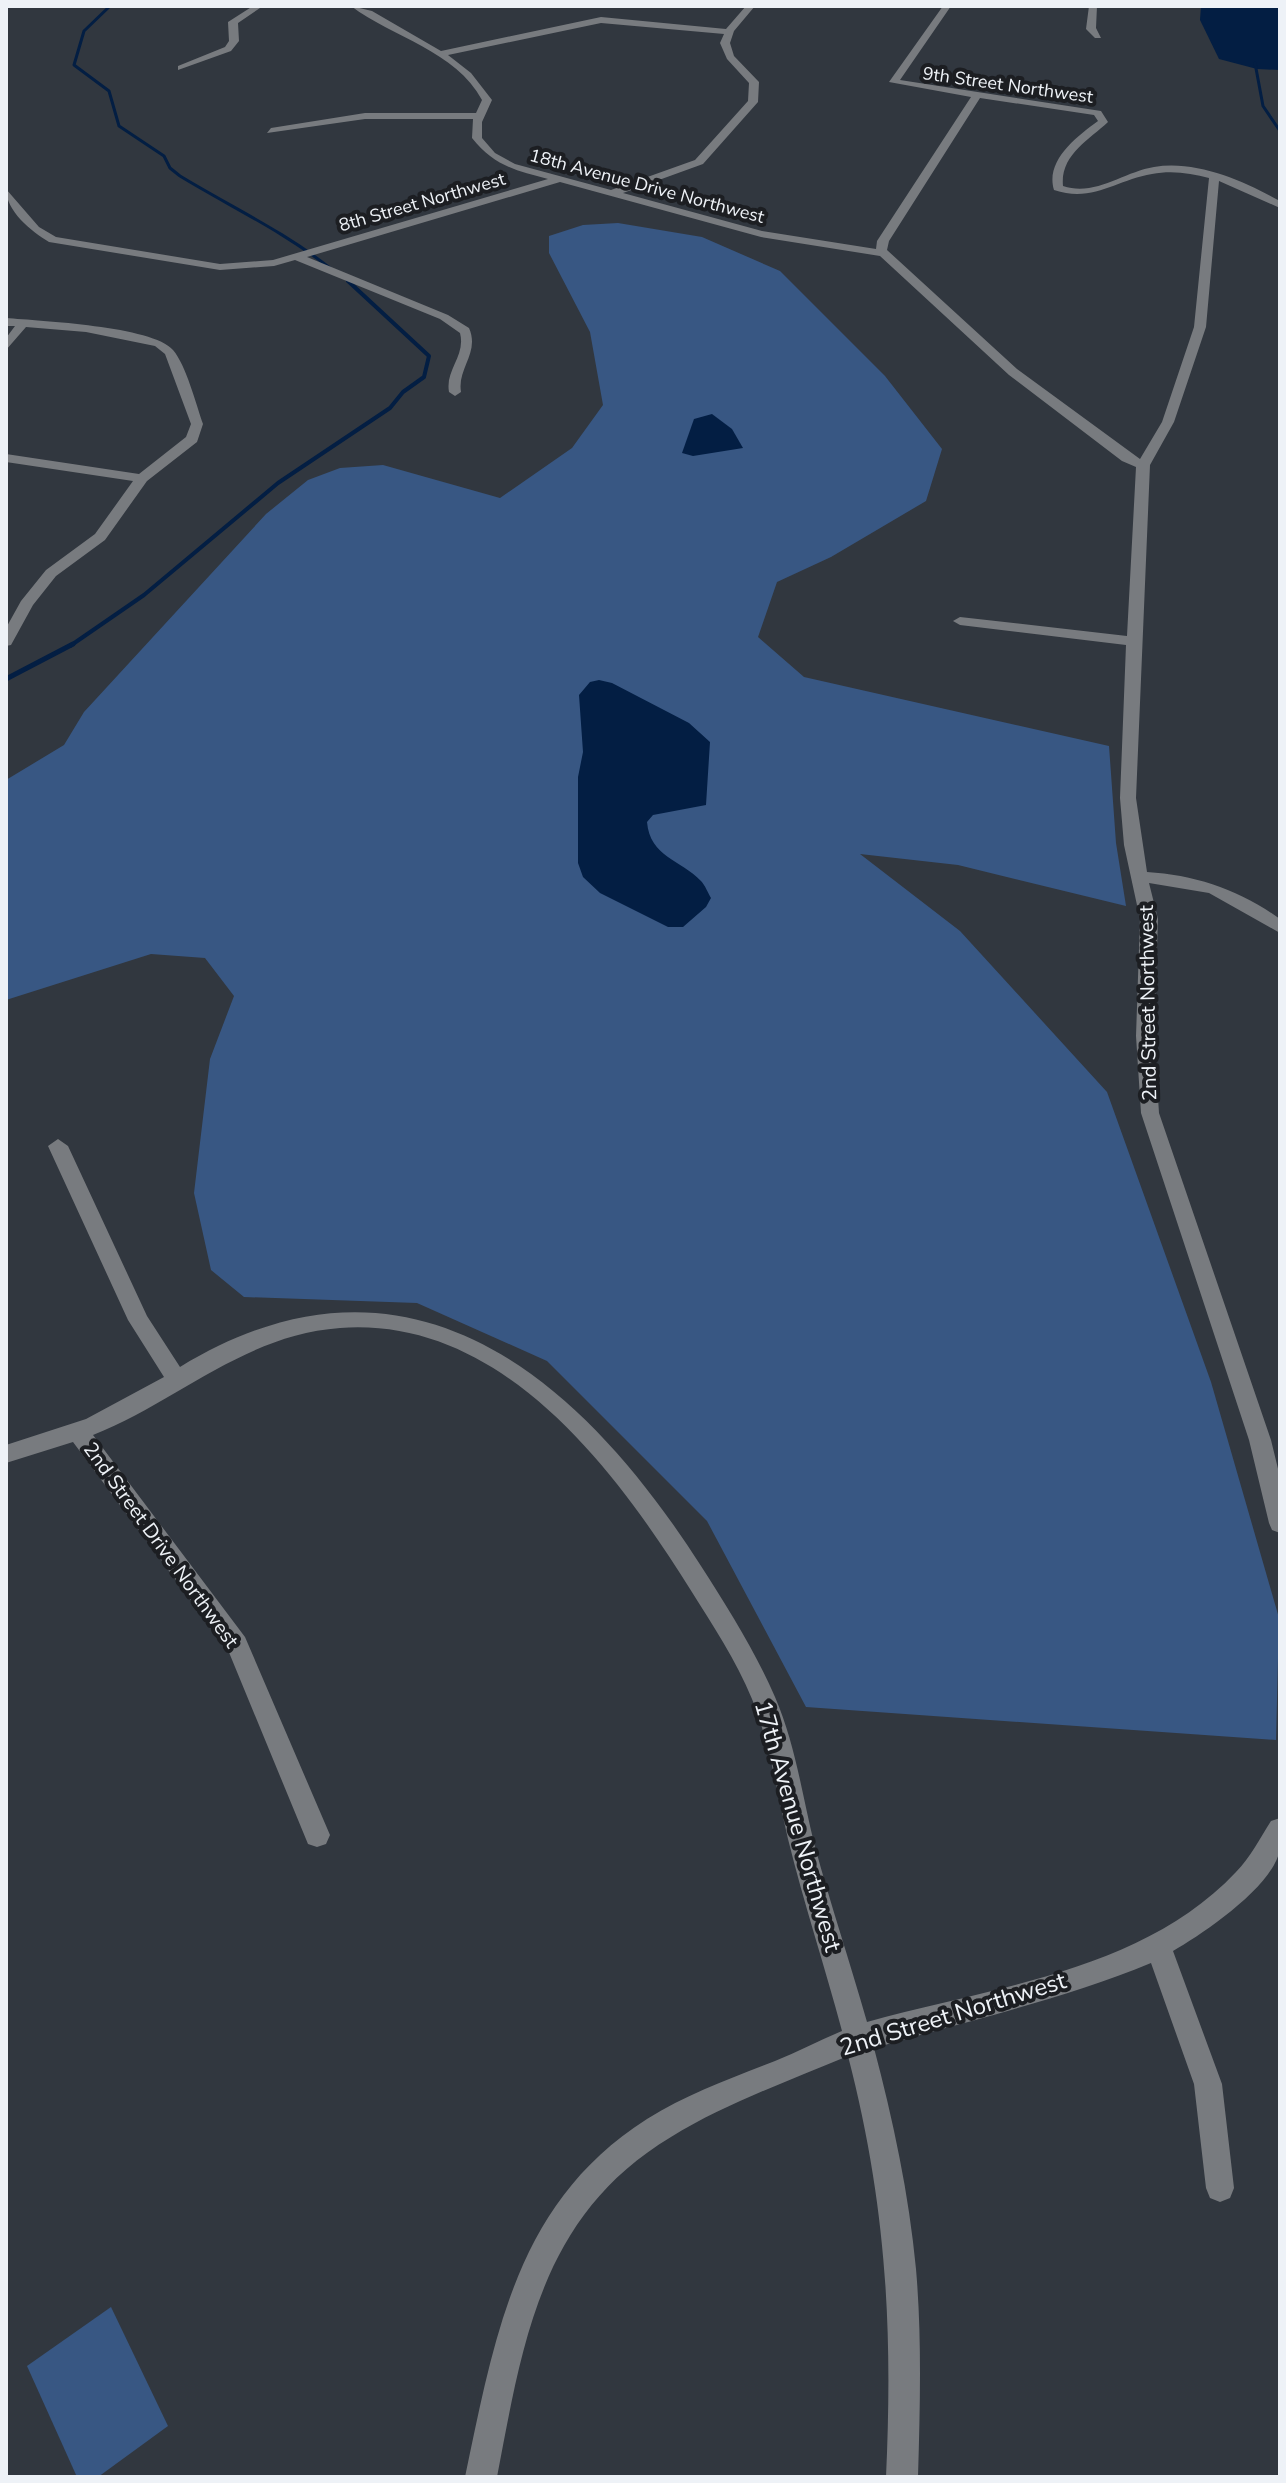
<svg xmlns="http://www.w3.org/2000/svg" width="1286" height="2483" font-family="'Nunito Sans',sans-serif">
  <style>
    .green { fill: #385783 }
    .water { fill: #031e43 }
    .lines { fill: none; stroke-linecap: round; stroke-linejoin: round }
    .stream-far2 { stroke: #031e43; stroke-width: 3 }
    .stream-far1 { stroke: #031e43; stroke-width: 4 }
    .stream { stroke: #031e43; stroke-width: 5 }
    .minor { fill: #787b7f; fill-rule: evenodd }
    .labels { text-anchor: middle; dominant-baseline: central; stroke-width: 8; stroke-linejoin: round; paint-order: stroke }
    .far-street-label { font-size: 18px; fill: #eef2f7; stroke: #1c1e22 }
    .street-label { font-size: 20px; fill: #eef2f7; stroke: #1c1e22 }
    .near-street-label { font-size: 24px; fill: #eef2f7; stroke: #1c1e22 }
  </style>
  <rect width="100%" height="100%" fill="#31373f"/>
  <g class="green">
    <path d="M618,223L702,237L780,271L885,376L942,449L926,501L831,557L777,582L758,637L804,677L1109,746L1116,843L1126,906L958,865L860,854L960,931L1107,1092L1211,1382L1279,1618L1276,1740L806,1707L707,1521L547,1361L417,1303L244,1297L211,1270L194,1193L210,1059L234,996L205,958L151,954L6,1000V780L64,745L84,712L266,514L308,480L340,468L383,465L500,498L572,448L603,405L590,332L549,253V236L583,225Z"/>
    <path d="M111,2307L168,2426L98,2477H77L27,2366Z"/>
  </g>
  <g class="water">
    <path d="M1201,6H1280V70L1257,69L1219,59L1200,20Z"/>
    <path d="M712,414L732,429L743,448L693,456L682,453L694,419Z"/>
    <path d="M599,680L612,683L689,723L710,742L706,805L653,815L647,822C650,857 681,860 701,881C705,885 708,893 711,898L706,907L683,927H668L600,893L583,877L578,863V777L583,752L579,695L590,682Z"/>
  </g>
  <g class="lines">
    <g class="stream-far2">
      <path d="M110,6L84,31L74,65L109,91L119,126L164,156L170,168L180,176C231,207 285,232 331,269"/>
      <path d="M1255,63L1263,106L1280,131"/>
      <path d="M344,277L351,283"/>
    </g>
    <path class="stream-far1" d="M70,646L144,595L278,483L390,408L403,392L424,377L429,356L348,281"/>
    <path class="stream" d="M6,679L73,644"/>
    <g class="minor">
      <path d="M253,6H263L238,23L239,41L231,51L178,70V66L225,47L229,41L228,22Z"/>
      <path d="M351,6L372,11L441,51L601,17L726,29L746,6H755L734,31L730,43L734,56L759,82L758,102L703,164L623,193L762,231L876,249L877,241L971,97L889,82L943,6H951L900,80L1101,111L1108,122C1089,140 1060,155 1063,186C1095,197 1123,172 1154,167C1197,160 1243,181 1280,201V208L1219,181L1206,327L1174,422L1150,465L1136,798L1147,872C1196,875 1240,890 1280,919V933L1209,893L1149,883L1158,919L1154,1036L1159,1113L1271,1440L1280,1477V1533L1272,1530L1269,1523L1249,1440L1141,1113L1136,1036L1140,919L1124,845L1120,798L1126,645L960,625L953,621L960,617L1127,636L1136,467L1122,461L1009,375L880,256L761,237L560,182L307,257L448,315L469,328C480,353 457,368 461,392L455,396L449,392C445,370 466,356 460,333L440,319L295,260L274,266L220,270L49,242C31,231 6,211 6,189L39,227L56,237L220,264L273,260L548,179C516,171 493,165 472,138L473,119H365L267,133L271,128L365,113H476L482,100C456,51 392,37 351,6ZM601,23L724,34L720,43L727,59L749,83L748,101L695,160L611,190L515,164L495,153L482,138V122L492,100L471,73L448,55ZM980,98L1094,115L1098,121C1076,137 1045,161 1054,190C1093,203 1116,180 1152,174C1171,170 1191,173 1209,178L1194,327L1162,422L1140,459L1017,369L887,250L889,241Z"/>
      <path d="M1089,6H1097L1096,28L1101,38H1095L1086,29Z"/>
      <path d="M6,318C40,321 153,326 173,350C186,365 196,404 203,424L197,442L147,481L105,540L56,576L33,605L11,645L6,646V628L21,601L46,570L95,534L133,481L6,462V454L139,474L186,437L191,424L165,354L155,346L86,332L26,327L6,350V338L15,326H6Z"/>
      <path d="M58,1139L68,1146L147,1316L180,1367C407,1228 579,1375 701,1566C728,1608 755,1651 775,1697C795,1743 802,1794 814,1843C830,1903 850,1962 867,2022C992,1987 1143,1971 1236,1872C1250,1858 1260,1838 1271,1821L1280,1818C1280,1828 1282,1840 1280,1849C1274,1886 1203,1934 1173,1951L1222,2084L1234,2188L1230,2198L1220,2202L1210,2198L1206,2188L1194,2084L1151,1963C1061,2000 967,2021 874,2048C893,2120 909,2194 916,2269C922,2338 920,2408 918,2477H886C893,2326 886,2203 848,2056C789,2081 726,2103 671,2137C541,2215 523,2341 497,2477H465C495,2336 516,2202 647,2119C687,2094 732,2078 775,2061C798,2052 820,2040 842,2031C825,1967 804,1904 788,1839C777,1792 770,1744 752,1699C736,1660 712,1624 690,1589C614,1468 501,1316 340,1328C244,1335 178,1401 93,1435L245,1637L330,1835L326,1844L317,1847L308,1844L228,1650L73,1442L6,1463V1445L86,1419L164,1377L128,1320L48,1146Z"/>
    </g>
  </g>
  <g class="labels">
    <g class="far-street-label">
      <text transform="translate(1008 85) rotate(8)">9th Street Northwest</text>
      <text transform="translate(647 186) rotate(15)">18th Avenue Drive Northwest</text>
      <text transform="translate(422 202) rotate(-16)">8th Street Northwest</text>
    </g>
    <g class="street-label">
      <text transform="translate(1148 1003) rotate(-91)">2nd Street Northwest</text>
      <text transform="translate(161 1545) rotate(54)">2nd Street Drive Northwest</text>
    </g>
    <g class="near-street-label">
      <text transform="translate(798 1826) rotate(74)">17th Avenue Northwest</text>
      <text transform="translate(953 2014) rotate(-17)">2nd Street Northwest</text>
    </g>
  </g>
  <rect width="1286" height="2483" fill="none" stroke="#eef2f7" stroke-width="16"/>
</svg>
